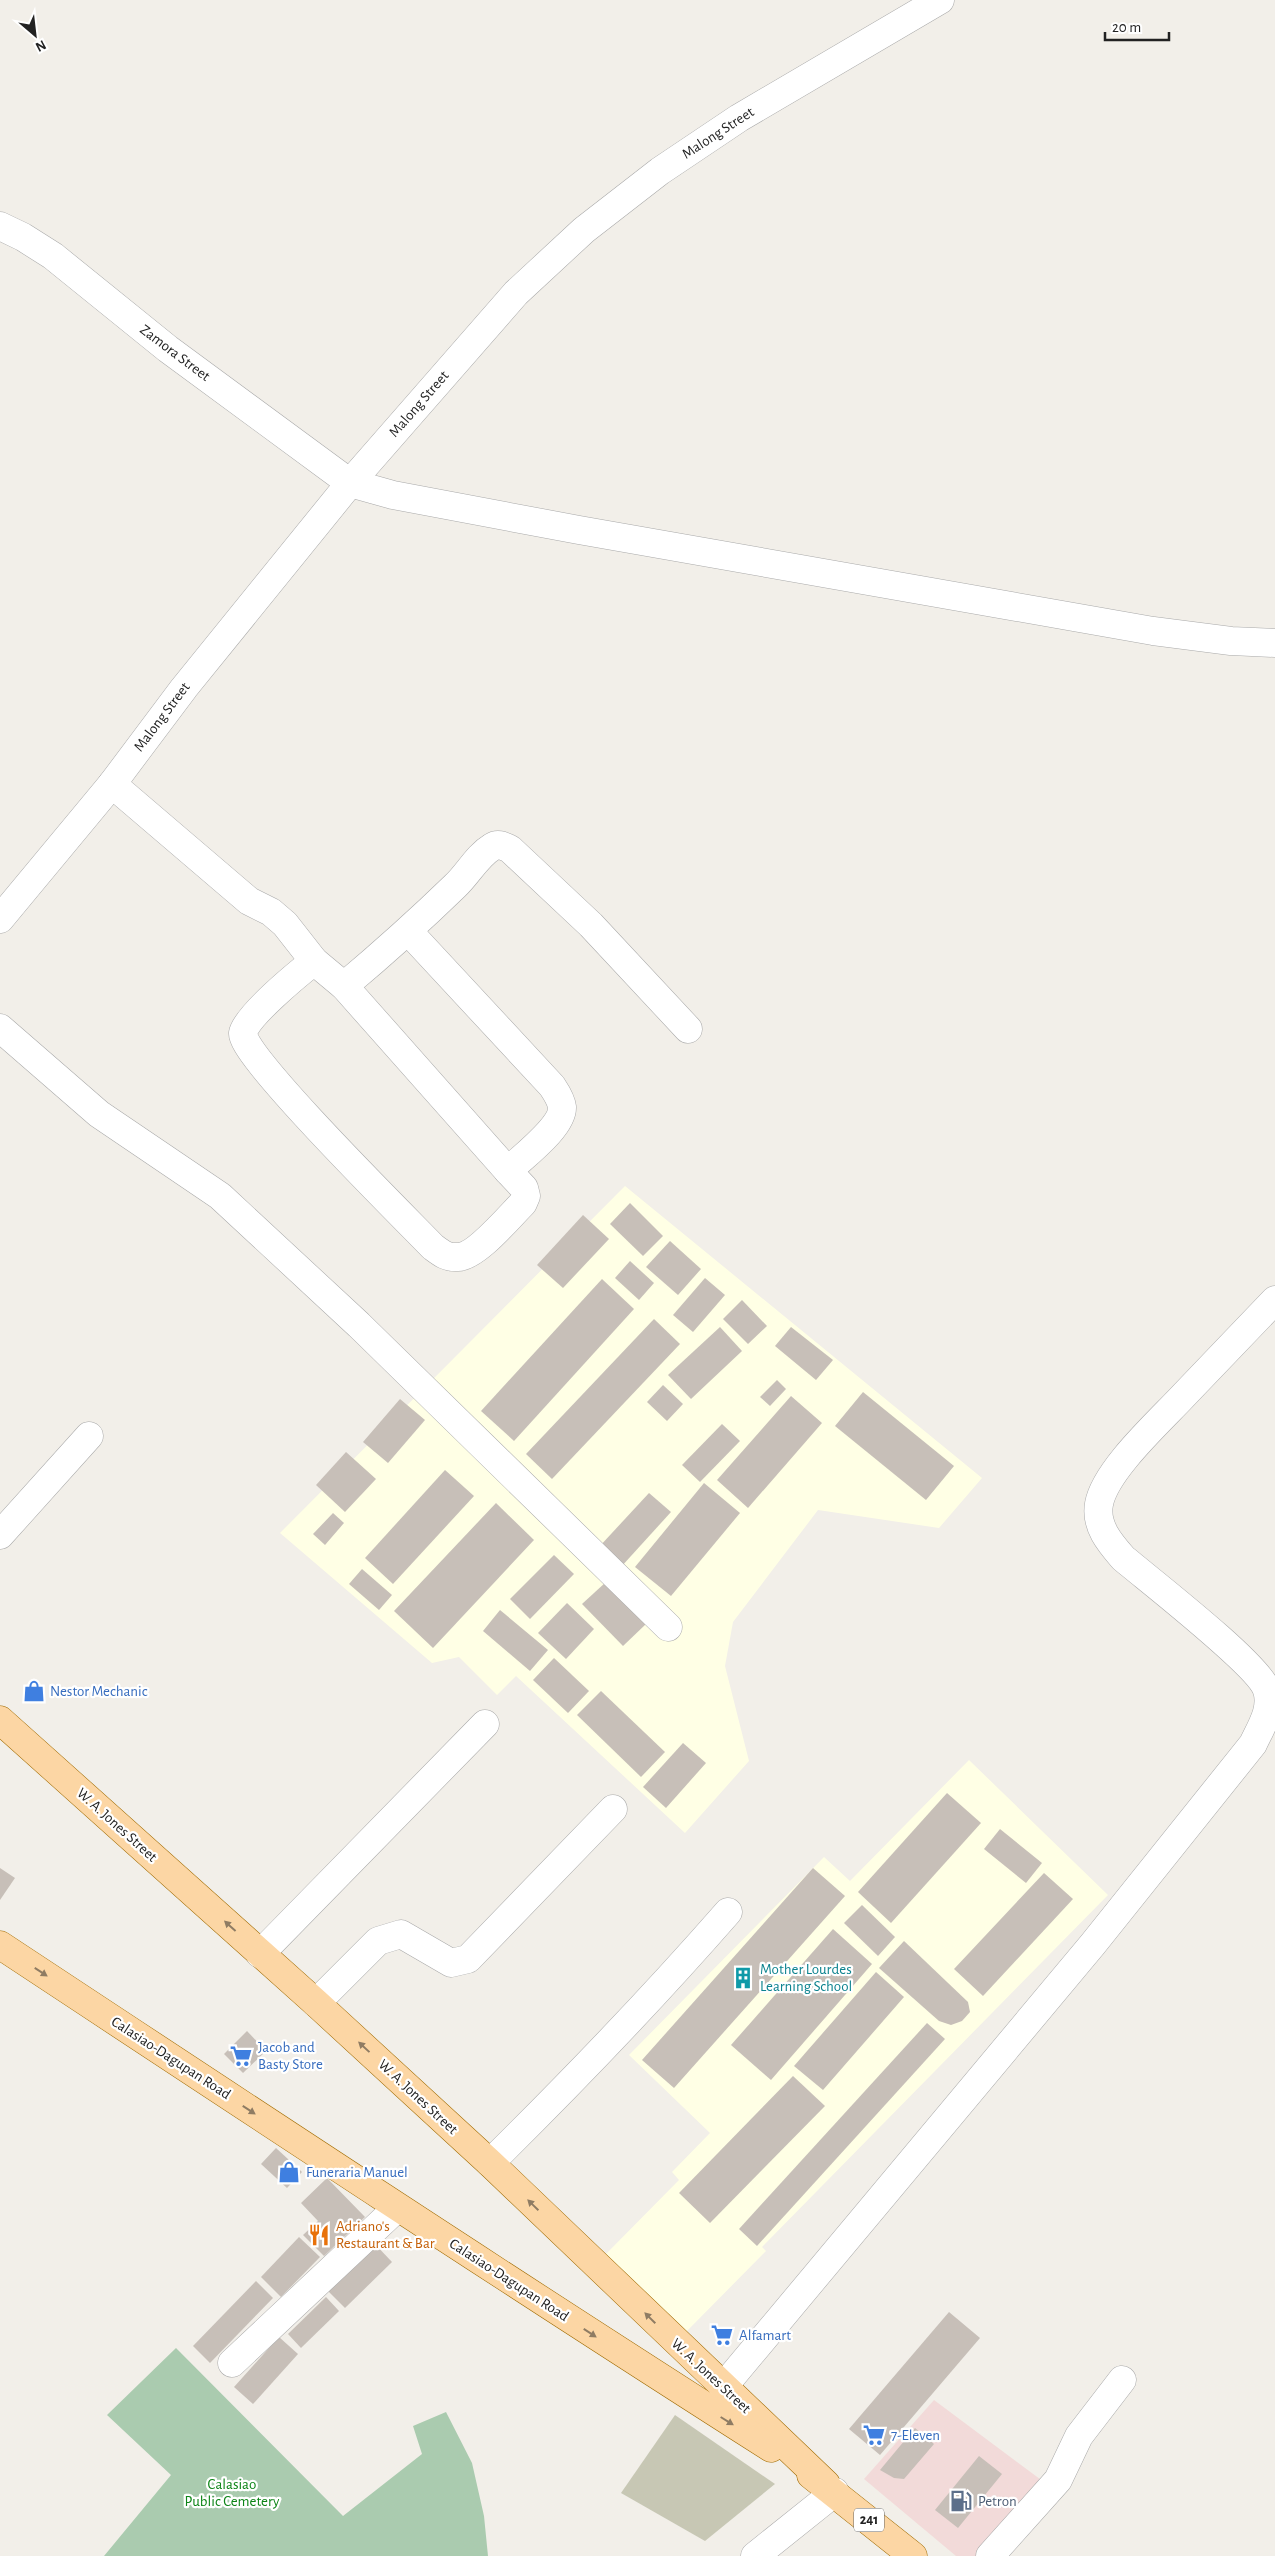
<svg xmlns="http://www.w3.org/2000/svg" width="1275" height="2556" font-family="'Alegreya Sans',sans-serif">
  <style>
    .commercial { fill: #f2dad9 }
    .education { fill: #ffffe5 }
    .construction { fill: #c7c7b4 }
    .cemetery { fill: #aacbaf }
    .building { fill: #c7bfb8 }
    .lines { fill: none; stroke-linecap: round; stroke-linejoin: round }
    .minor-casing { stroke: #a9a9a9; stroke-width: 29 }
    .major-casing { stroke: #a06b00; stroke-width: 29 }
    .minor { stroke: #fff; stroke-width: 28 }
    .major { stroke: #fcd6a4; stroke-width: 28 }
    .oneway { fill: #8f7c63 }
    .labels { text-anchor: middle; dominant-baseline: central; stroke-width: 4.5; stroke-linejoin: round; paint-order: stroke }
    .shield { fill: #fff; stroke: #646464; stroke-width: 1 }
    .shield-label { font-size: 14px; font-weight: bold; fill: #222 }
    .street-label { font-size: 15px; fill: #222; stroke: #fff }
    .shop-label { font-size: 15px; fill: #366cbe; stroke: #fff; text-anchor: start }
    .culture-label { font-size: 15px; fill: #0d838f; stroke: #fff; text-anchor: start }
    .food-label { font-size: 15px; fill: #c56008; stroke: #fff; text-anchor: start }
    .park-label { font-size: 15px; fill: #0c8416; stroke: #fff }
    .service-label { font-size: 15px; fill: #4e5e75; stroke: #fff; text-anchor: start }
  </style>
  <rect width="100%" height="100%" fill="#f2efe9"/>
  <path class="commercial" d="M934,2400L1048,2485L984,2556H956L864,2479Z"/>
  <g class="education">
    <path d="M625,1186L982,1478L939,1528L818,1510L733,1622L725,1666L749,1761L685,1833L516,1676L497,1695L459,1657L432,1663L280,1533Z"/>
    <path d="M969,1760L1108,1895L762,2247L766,2251L684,2334L604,2256L679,2180L672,2172L710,2133L629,2055L824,1857L850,1881Z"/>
  </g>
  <path class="construction" d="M675,2415L775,2484L705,2541L621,2493Z"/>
  <path class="cemetery" d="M176,2348L343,2516L422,2454L413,2426L446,2412L472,2463L484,2516L488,2556H104L171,2475L107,2415Z"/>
  <g class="building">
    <path d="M630,1203L663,1236L643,1256L610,1224Z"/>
    <path d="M583,1215L609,1239L563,1288L537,1265Z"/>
    <path d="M670,1241L701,1269L678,1295L646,1267Z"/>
    <path d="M630,1261L654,1283L639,1300L615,1278Z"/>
    <path d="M705,1278L725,1295L693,1332L673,1315Z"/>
    <path d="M602,1279L634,1309L514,1441L481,1411Z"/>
    <path d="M742,1300L767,1326L748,1344L723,1319Z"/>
    <path d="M654,1319L680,1344L552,1479L526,1454Z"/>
    <path d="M720,1327L742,1351L691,1399L668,1375Z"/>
    <path d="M791,1327L833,1360L816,1380L775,1346Z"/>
    <path d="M777,1380L786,1389L770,1406L760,1397Z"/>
    <path d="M663,1385L683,1404L667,1421L647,1402Z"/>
    <path d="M863,1392L954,1466L926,1500L835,1426Z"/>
    <path d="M791,1396L822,1423L748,1508L717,1480Z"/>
    <path d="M400,1399L425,1420L388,1463L363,1442Z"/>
    <path d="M722,1424L740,1441L700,1482L682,1465Z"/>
    <path d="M346,1452L376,1479L345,1512L316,1485Z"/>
    <path d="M445,1470L474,1496L393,1584L365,1558Z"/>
    <path d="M704,1483L740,1513L671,1596L635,1567Z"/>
    <path d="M649,1493L671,1512L621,1567L599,1547Z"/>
    <path d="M496,1503L534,1540L433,1648L394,1611Z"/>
    <path d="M333,1513L344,1523L325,1545L313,1534Z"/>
    <path d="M554,1555L574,1574L530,1619L510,1599Z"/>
    <path d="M362,1569L392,1595L379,1610L349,1584Z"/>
    <path d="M606,1582L646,1624L623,1646L582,1604Z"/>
    <path d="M567,1603L594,1629L566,1659L538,1633Z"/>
    <path d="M500,1610L548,1650L530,1671L483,1631Z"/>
    <path d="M554,1658L589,1691L568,1713L533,1680Z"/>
    <path d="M601,1691L665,1752L641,1777L577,1715Z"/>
    <path d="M683,1743L706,1763L666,1808L643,1787Z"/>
    <path d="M947,1793L981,1823L891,1923L858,1892Z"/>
    <path d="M1000,1829L1042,1863L1026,1883L984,1849Z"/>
    <path d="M0,1868L15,1878L0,1900Z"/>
    <path d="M813,1868L845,1896L674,2088L642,2060Z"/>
    <path d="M1044,1873L1073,1899L983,1996L954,1969Z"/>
    <path d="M862,1905L895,1937L878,1956L844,1923Z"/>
    <path d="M833,1929L872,1964L771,2080L731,2045Z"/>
    <path d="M904,1941L968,2002L970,2012L962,2021L951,2025L939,2021L879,1968Z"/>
    <path d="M876,1972L904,1997L823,2090L794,2066Z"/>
    <path d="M927,2023L945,2039L757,2246L739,2229Z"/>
    <path d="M247,2031L266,2051L243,2073L224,2054Z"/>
    <path d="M793,2076L825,2106L710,2223L679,2193Z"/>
    <path d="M276,2148L302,2172L287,2188L261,2164Z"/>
    <path d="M327,2178L365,2217L324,2256L303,2235L318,2221L301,2203Z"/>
    <path d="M299,2237L320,2257L281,2297L261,2277Z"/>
    <path d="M373,2242L392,2262L345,2308L326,2289Z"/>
    <path d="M256,2281L273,2298L210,2363L193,2346Z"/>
    <path d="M326,2297L339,2311L301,2348L288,2334Z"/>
    <path d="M949,2312L980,2338L880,2455L849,2429Z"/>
    <path d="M279,2337L298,2354L253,2404L234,2387Z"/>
    <path d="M915,2428L934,2444L904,2479L894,2478L880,2470Z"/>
    <path d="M979,2456L1002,2474L958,2528L935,2510Z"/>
  </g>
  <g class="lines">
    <g class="minor-casing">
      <g id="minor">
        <path d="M0,226L23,237L53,256L168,349L350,483L393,495L579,530L1153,631L1231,641L1275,643"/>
        <path d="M112,784L249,901L271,912L285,924L314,961L344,986L508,1171C522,1157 563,1127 562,1107C561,1099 556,1092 552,1086L409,932"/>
        <path d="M0,919L112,784L184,688L350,483L516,293L584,230L660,171L739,118L940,0"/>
        <path d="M314,961C299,973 245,1017 243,1033C240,1055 408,1221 433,1247C441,1253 447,1258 458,1257C476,1257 510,1216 523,1203L526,1196L524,1188L508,1171"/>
        <path d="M344,986C382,954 419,921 455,886C468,874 477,856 492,847C498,843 503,846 510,849L591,925L688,1029"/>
        <path d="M0,1028L99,1114L220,1196L359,1325L668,1627"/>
        <path d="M0,1535L89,1436"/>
        <path d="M260,1954L485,1724"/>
        <path d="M316,2003L378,1941L401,1934L451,1963L468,1959L613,1809"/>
        <path d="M490,2163C572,2082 652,1999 728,1912"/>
        <path d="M232,2363L397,2208"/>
        <path d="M723,2387L1093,1944L1253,1744C1261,1727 1273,1709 1267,1690C1259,1665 1149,1580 1123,1558C1110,1543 1095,1526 1099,1504C1105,1470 1161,1420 1185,1394C1215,1363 1245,1331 1275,1300"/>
        <path d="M755,2556L835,2492"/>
        <path d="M990,2556L1058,2480L1079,2436L1122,2380"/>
      </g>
    </g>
    <g class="major-casing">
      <g id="major">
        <path d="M0,1720L316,2003L490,2163L826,2484"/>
        <path d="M0,1945C256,2114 512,2283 771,2448"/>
        <path d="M811,2475L913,2556"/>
      </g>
    </g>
    <use href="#minor" class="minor"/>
    <use href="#major" class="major"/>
  </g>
  <defs><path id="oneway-solid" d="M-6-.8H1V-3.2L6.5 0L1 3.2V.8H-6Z" transform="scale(1.25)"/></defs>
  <g class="oneway">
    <use href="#oneway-solid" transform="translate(230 1926) rotate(-138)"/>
    <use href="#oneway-solid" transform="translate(41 1972) rotate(33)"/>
    <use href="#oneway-solid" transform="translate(364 2047) rotate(-137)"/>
    <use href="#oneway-solid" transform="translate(249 2110) rotate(33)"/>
    <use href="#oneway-solid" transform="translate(533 2205) rotate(-136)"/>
    <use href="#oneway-solid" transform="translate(650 2318) rotate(-135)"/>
    <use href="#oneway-solid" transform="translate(590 2333) rotate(33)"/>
    <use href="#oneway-solid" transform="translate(727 2421) rotate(32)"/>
  </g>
  <defs>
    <g id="shop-bare" transform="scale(1.725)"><path d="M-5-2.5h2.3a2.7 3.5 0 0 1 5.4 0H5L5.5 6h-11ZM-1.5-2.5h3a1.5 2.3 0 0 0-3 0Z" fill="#3f7fe0" stroke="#fff" stroke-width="2.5" paint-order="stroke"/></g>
    <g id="building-bare" transform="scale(1.725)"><path d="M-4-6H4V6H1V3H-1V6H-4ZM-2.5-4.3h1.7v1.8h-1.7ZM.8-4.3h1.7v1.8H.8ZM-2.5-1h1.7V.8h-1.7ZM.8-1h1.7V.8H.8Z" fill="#0f9aa8" stroke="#fff" stroke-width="2.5" paint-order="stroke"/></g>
    <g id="supermarket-bare" transform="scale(1.725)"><path d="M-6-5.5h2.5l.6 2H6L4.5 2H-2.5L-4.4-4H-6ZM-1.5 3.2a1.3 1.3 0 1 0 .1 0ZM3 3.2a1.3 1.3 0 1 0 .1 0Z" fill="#3f7fe0" stroke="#fff" stroke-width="2.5" paint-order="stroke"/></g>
    <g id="restaurant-bare" transform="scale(1.725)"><path d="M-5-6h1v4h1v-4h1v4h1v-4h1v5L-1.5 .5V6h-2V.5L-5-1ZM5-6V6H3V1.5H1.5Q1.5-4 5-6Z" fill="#e8710a" stroke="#fff" stroke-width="2.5" paint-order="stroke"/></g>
    <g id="fuel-bare" transform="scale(1.725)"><path d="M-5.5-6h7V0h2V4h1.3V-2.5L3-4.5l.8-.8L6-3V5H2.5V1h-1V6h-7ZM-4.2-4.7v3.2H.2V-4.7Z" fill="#5c6f8a" stroke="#fff" stroke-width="2.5" paint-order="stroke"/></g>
  </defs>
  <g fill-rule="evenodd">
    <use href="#shop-bare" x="34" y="1691"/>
    <use href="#building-bare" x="743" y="1978"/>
    <use href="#supermarket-bare" x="241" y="2056"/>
    <use href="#shop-bare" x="289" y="2172"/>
    <use href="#restaurant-bare" x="319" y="2235"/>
    <use href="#supermarket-bare" x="722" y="2335"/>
    <use href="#supermarket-bare" x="874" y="2435"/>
    <use href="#fuel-bare" x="961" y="2501"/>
  </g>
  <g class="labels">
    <rect class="shield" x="854" y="2508.5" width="30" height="23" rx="4"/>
    <g class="shield-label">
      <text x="869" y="2520">241</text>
    </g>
    <g class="street-label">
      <text transform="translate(718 133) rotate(-33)">Malong Street</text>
      <text transform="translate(175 353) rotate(37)">Zamora Street</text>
      <text transform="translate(419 404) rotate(-49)">Malong Street</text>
      <text transform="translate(162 717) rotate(-53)">Malong Street</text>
      <text transform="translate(117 1825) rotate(42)">W. A. Jones Street</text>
      <text transform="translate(171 2058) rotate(33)">Calasiao-Dagupan Road</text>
      <text transform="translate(418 2097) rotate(43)">W. A. Jones Street</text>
      <text transform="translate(509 2280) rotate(33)">Calasiao-Dagupan Road</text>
      <text transform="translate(711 2376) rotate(43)">W. A. Jones Street</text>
    </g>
    <g class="shop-label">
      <text x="50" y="1691">Nestor Mechanic</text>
      <text x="258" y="2047">Jacob and<tspan x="258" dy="17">Basty Store</tspan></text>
      <text x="306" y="2172">Funeraria Manuel</text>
      <text x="739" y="2335">Alfamart</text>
      <text x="891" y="2435">7-Eleven</text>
    </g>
    <g class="culture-label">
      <text x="760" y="1969">Mother Lourdes<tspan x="760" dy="17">Learning School</tspan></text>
    </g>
    <g class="food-label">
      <text x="336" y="2226">Adriano's<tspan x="336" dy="17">Restaurant &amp; Bar</tspan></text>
    </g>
    <g class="park-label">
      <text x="232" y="2484">Calasiao<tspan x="232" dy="17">Public Cemetery</tspan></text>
    </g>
    <g class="service-label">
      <text x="978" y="2501">Petron</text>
    </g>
  </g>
  <g transform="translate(35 35) rotate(152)" stroke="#ffffff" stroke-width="4" paint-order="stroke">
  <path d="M0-4L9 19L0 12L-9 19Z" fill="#222222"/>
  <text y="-8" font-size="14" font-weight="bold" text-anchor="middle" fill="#222222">N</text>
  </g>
  <path d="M1105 32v8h64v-8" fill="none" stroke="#222222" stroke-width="2.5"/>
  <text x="1112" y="32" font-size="15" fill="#222222" stroke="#ffffff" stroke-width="4" paint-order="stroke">20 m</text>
</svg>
